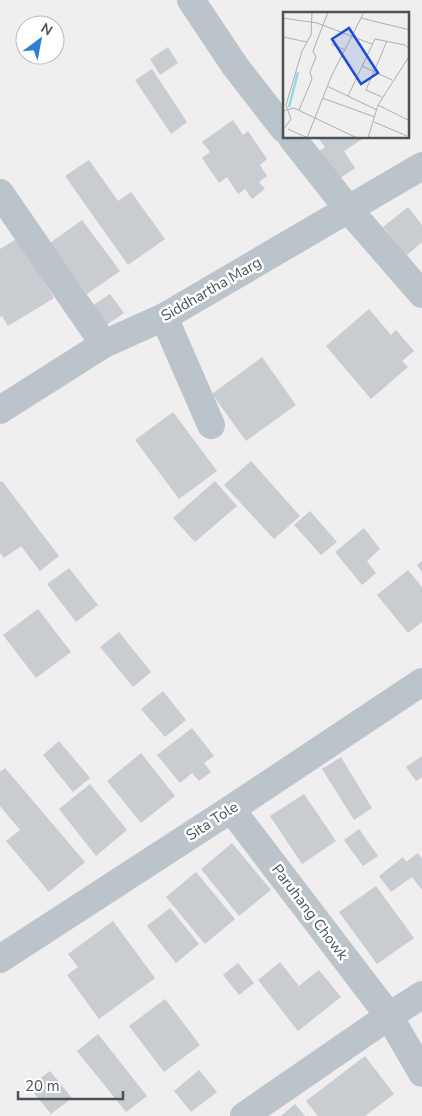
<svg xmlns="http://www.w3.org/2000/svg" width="422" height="1116" font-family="'Nunito Sans',sans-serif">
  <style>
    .building { fill: #c9ccd0 }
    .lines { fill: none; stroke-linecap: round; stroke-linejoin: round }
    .minor { stroke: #bbc4ca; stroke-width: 28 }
    .labels { text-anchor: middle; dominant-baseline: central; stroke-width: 5; stroke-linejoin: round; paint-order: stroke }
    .street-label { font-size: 15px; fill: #48535a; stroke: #fff }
    .inset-river { fill: none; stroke: #91dae3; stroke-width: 2.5 }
    .inset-road { fill: none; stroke: #adb0b3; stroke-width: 1 }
    .view { fill: #1d4ed8; fill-opacity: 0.15; stroke: #1d4ed8; stroke-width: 2.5 }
    .inset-edge { fill: none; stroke: #48535a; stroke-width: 2.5 }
  </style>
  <rect width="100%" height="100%" fill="#f0eeee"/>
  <g class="building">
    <path d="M168,47L178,63L160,75L150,59Z"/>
    <path d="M152,69L187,122L171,134L135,80Z"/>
    <path d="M233,120L243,135L248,131L267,159L260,165L267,176L259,182L265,189L252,199L245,189L238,194L227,177L219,183L202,158L210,152L202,142Z"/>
    <path d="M318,138H364L344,151L355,168L333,183L314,155L325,147Z"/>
    <path d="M89,160L118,201L131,192L165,239L128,265L65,176Z"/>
    <path d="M408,207L422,225V242L406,256L383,227Z"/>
    <path d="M82,220L120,271L87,294L50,243Z"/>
    <path d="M18,238L54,298L8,326L2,316L0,317V249Z"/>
    <path d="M110,294L124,313L102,328L89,308Z"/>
    <path d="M369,309L391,335L396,330L414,351L402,361L408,367L371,399L326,346Z"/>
    <path d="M262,357L296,405L246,441L212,394Z"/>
    <path d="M173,412L217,471L179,499L135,440Z"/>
    <path d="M251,461L300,516L274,539L224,485Z"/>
    <path d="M2,481L59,556L40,571L21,546L4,558L0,553V482Z"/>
    <path d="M215,481L237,506L195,542L173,518Z"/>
    <path d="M310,511L337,542L321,555L294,525Z"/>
    <path d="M364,528L380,549L367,561L376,573L362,585L335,552Z"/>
    <path d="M422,561V572L417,565Z"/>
    <path d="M69,568L98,605L76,622L47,584Z"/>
    <path d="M408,570L422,587V622L408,633L377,595Z"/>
    <path d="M38,609L71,652L36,678L3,635Z"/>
    <path d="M119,632L151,672L133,687L100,647Z"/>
    <path d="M163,691L186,720L165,737L141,709Z"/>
    <path d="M192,728L214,756L204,763L211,772L199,781L192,773L180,783L157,755Z"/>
    <path d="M59,741L90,778L73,792L43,755Z"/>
    <path d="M141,753L175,796L141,823L107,781Z"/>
    <path d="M422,756V777L416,781L406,767Z"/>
    <path d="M341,757L372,808L354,820L322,769Z"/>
    <path d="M5,768L85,862L49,892L6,841L20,830L0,806V772Z"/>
    <path d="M90,784L127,830L96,856L59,809Z"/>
    <path d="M304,794L336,841L302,864L270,816Z"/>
    <path d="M359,829L378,856L363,866L344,840Z"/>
    <path d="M232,843L271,890L239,916L201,869Z"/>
    <path d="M418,853L422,859V890L412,877L391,892L379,876L403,857L406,862Z"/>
    <path d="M196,872L235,919L205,944L166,897Z"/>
    <path d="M376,886L414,938L377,964L339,912Z"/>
    <path d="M170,908L199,944L176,963L147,926Z"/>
    <path d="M113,921L155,978L99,1019L67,975L78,967L68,954Z"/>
    <path d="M280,962L299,986L319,970L341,997L298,1031L258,980Z"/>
    <path d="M238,963L254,983L239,995L223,975Z"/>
    <path d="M165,999L200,1045L164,1072L129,1026Z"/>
    <path d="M98,1034L147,1096L126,1112L77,1051Z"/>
    <path d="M365,1056L394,1094L365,1116H318L306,1101Z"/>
    <path d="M199,1070L217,1092L191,1112L174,1091Z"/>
    <path d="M50,1071L72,1098L51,1114L29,1087Z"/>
    <path d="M295,1104L305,1116H281Z"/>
  </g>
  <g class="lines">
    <g class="minor">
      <path d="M191,0L235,66L284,129"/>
      <path d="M292,138L349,210L422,294"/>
      <path d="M0,193L104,344"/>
      <path d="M164,317L211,425"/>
      <path d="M0,410L104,344L164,317L422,166"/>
      <path d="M231,809L389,1016L422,1073"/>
      <path d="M0,959L231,809L422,682"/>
      <path d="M244,1116L389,1016L422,995"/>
    </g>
  </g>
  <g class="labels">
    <g class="street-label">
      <text transform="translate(211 289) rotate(-30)">Siddhartha Marg</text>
      <text transform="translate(212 821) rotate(-33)">Sita Tole</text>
      <text transform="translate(310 912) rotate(53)">Paruhang Chowk</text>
    </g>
  </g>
  <g transform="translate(283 12)">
    <rect width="126" height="126" fill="#f0eeee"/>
    <path class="inset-river" d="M6,95L15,60"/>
    <path class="inset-road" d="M0,6L34,11L89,32M78,6L127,18M0,25L24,30M48,32L62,38M79,54L109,68M44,74L94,98M65,84L92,27L122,33L127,38M99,85L83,78L104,29M39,86L92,105M95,93L127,109M16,98L29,67L27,60L33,45L30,39L45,0M0,99L11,96L74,126M91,110L124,124M5,117L25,126M0,118L8,107L3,93L19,39L28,23L29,0M24,126L48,65L81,0M85,126L95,93L127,43"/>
    <path class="view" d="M66,16L95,61L78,72L49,27Z"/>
    <rect width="126" height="126" class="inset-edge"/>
  </g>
  <g transform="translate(40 40) rotate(32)"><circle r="24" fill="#ffffff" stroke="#b6babd"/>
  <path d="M0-4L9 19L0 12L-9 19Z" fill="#2a81cf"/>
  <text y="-8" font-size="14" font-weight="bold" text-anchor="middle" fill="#48535a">N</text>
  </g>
  <path d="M18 1091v8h105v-8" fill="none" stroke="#48535a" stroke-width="2.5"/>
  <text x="25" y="1091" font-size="15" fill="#48535a" stroke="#ffffff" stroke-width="4" paint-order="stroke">20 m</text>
</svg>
